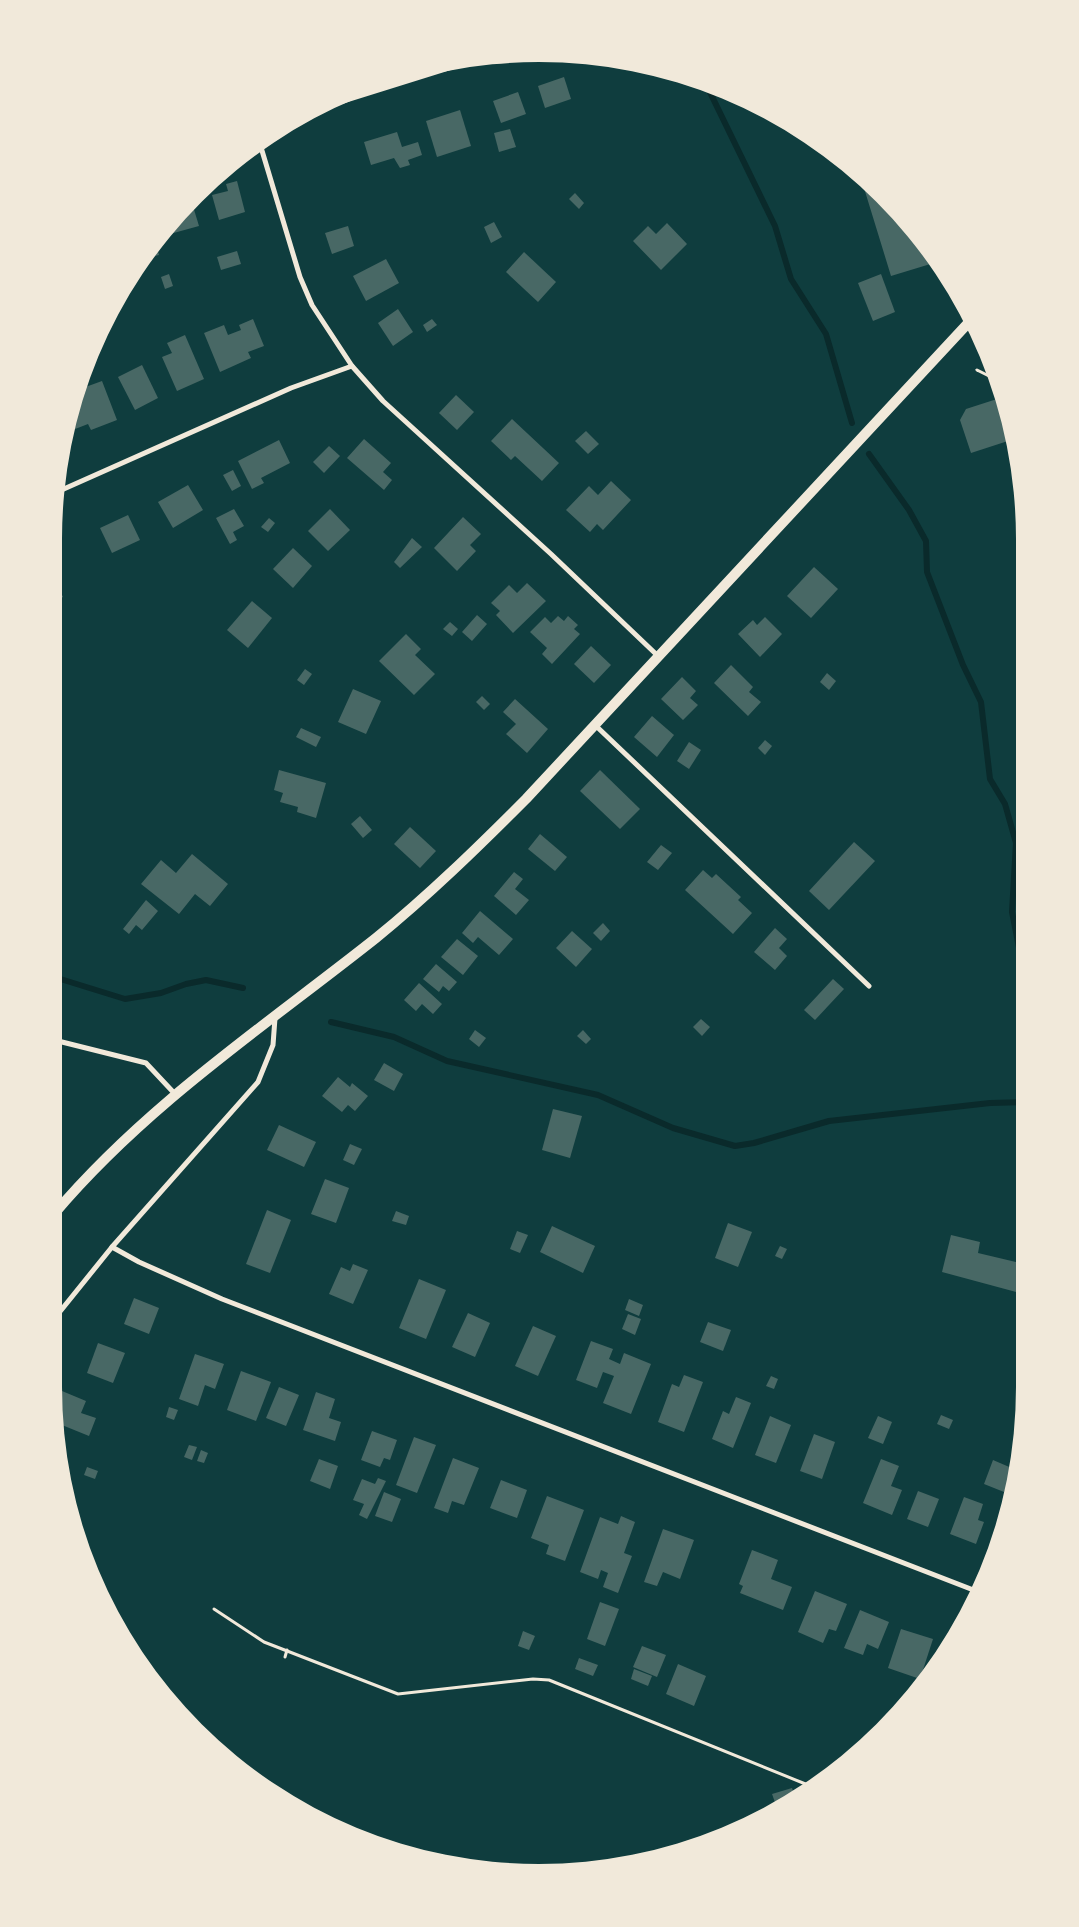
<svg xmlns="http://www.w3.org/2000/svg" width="1079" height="1927" font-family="'Fira Sans Condensed',sans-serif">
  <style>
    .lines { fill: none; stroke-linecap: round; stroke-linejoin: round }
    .stream { stroke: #0a2a2b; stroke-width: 6 }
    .building { fill: #486865 }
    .path { stroke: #f1e9da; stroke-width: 3 }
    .minor { stroke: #f1e9da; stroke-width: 5 }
    .secondary { stroke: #f1e9da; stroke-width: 10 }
  </style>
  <rect width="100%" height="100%" fill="#0f3d3e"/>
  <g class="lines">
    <g class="stream">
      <path d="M706,84L775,226L791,279L826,334L852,423"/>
      <path d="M869,454L909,510L926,541L927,572L963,665L981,702L990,779L1005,804L1016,843L1012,912L1023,968"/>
      <path d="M54,977L125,999L161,993L186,984L206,980L243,988"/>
      <path d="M331,1022L394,1037L447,1061L598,1095L673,1128L735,1146L754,1143L829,1121L990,1103L1023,1102"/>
    </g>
  </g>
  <g class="building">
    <path d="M564,77L571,99L545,108L538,86Z"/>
    <path d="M518,92L526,114L501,123L493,101Z"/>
    <path d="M460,110L471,146L437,157L426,121Z"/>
    <path d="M510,129L516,147L499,152L494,133Z"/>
    <path d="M397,132L402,147L418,142L422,155L408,160L410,165L400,168L394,158L371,165L364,142Z"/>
    <path d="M860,175L917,240L937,262L891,276Z"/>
    <path d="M237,181L245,212L219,220L212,195L228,191L226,184Z"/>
    <path d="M575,193L584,203L579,209L569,199Z"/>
    <path d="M192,203L199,226L170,234L168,228Z"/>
    <path d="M494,222L502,237L491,243L484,227Z"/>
    <path d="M667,223L687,244L661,270L633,241L648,226L656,234Z"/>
    <path d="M348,226L354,246L332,254L325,233Z"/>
    <path d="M156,244L159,255L146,258L150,253Z"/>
    <path d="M237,251L241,264L221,270L217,257Z"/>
    <path d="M524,252L556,282L538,302L506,272Z"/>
    <path d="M386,259L399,283L366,301L353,276Z"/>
    <path d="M169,274L173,286L165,289L161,277Z"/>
    <path d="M881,274L895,312L873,321L858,283Z"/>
    <path d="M398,309L413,332L393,346L378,323Z"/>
    <path d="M253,319L264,346L248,352L251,358L220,372L204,333L224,325L228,335L241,330L239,325Z"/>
    <path d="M432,319L437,325L427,332L423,325Z"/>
    <path d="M185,335L204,379L177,391L162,357L172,353L167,343Z"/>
    <path d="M142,365L158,398L135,410L118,377Z"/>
    <path d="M102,381L117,420L91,430L88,424L70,431L68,427L70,414L80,389Z"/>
    <path d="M456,395L474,412L457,430L439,413Z"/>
    <path d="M1000,398L1011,440L971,453L960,420L966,409Z"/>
    <path d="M512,419L559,463L542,481L515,456L511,460L491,441Z"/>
    <path d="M586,431L599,444L588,454L575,441Z"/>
    <path d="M364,439L391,463L383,472L392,480L384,490L347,458Z"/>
    <path d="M279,440L290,463L261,478L264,483L252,489L238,461Z"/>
    <path d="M329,446L340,456L324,473L313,462Z"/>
    <path d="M233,470L241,486L232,491L223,475Z"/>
    <path d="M611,481L631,500L603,530L597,524L590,532L566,510L589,486L598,495Z"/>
    <path d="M188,485L203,510L173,528L158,502Z"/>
    <path d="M234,509L244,526L233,532L237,540L230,544L216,518Z"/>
    <path d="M330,509L350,530L328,551L308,531Z"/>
    <path d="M128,515L140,540L112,553L100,528Z"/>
    <path d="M463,517L481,534L470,545L476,551L457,571L434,548Z"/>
    <path d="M269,518L275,523L268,532L261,527Z"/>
    <path d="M412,538L422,547L400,568L394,562Z"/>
    <path d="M293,548L312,566L293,588L273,569Z"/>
    <path d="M814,567L838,589L811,618L787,596Z"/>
    <path d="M55,580L63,597L55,601Z"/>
    <path d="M527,583L546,601L513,633L496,615L500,611L491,603L509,585L517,593Z"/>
    <path d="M252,601L272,618L248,648L227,630Z"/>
    <path d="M477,615L487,624L472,641L462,632Z"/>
    <path d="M558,616L564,621L568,616L578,625L574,629L580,634L552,664L542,654L547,648L530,632L545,617L551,623Z"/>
    <path d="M765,617L782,634L760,657L738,634L753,620L757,625Z"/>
    <path d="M450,622L458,629L452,636L443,629Z"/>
    <path d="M406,634L421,649L415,655L435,674L414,695L379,661Z"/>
    <path d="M591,646L611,665L594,683L574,664Z"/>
    <path d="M731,665L753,687L749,692L761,702L748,716L714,683Z"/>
    <path d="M305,669L312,674L304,685L297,680Z"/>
    <path d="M827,673L836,681L829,690L820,682Z"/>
    <path d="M682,677L696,691L690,698L698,705L683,720L661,699Z"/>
    <path d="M353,689L381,701L366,734L338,722Z"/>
    <path d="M482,696L490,704L484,710L476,702Z"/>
    <path d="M515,699L548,729L527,753L506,734L516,724L503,712Z"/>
    <path d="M652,716L674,735L657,757L634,737Z"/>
    <path d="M301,728L321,737L316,747L296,737Z"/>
    <path d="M765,740L772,746L765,755L758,748Z"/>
    <path d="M689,742L701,750L689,769L677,761Z"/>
    <path d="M279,770L326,783L316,818L297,812L298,807L280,802L283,793L274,790Z"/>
    <path d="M600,770L640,809L620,829L580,791Z"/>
    <path d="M360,816L372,830L363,838L351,824Z"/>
    <path d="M410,827L436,851L420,868L394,844Z"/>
    <path d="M540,834L567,857L555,871L528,849Z"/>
    <path d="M854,842L875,861L829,910L809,891Z"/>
    <path d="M661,845L672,853L658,870L647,862Z"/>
    <path d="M192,854L228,884L210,906L195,894L179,914L141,884L161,860L176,873Z"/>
    <path d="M703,870L712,878L716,874L741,897L738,900L752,913L733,934L685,890Z"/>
    <path d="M514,872L523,879L515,889L529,900L516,915L494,896Z"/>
    <path d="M146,900L158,911L142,930L136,925L129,934L123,929Z"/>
    <path d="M480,911L513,939L499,955L478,937L473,943L462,933Z"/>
    <path d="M603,923L610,931L601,941L593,933Z"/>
    <path d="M775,928L787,939L779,948L787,956L775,970L754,952Z"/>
    <path d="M572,931L592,949L576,967L556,948Z"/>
    <path d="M457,939L478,956L463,975L441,957Z"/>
    <path d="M436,964L457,982L449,991L443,986L439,992L423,979Z"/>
    <path d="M833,979L844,989L815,1020L804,1010Z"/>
    <path d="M419,983L442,1004L433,1014L422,1004L416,1011L404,1000Z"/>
    <path d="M701,1019L710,1027L702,1036L693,1027Z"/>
    <path d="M475,1030L486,1038L479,1047L469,1039Z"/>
    <path d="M583,1030L591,1039L586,1044L577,1036Z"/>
    <path d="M384,1063L403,1074L394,1091L374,1080Z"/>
    <path d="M338,1077L350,1087L352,1083L368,1096L355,1111L348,1105L342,1112L322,1096Z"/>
    <path d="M553,1109L582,1116L570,1158L542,1150Z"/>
    <path d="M279,1125L316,1142L304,1167L267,1150Z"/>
    <path d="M350,1144L362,1149L354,1165L343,1160Z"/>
    <path d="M325,1179L349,1188L336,1223L311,1214Z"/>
    <path d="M267,1210L291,1220L270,1273L246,1264Z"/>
    <path d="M396,1211L409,1216L406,1225L392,1221Z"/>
    <path d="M728,1223L752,1232L738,1267L715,1258Z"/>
    <path d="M552,1226L595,1246L583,1273L540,1252Z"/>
    <path d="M517,1231L528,1235L520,1253L510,1249Z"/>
    <path d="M951,1235L980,1242L978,1253L1024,1264V1294L942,1272Z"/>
    <path d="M780,1246L787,1249L782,1259L775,1256Z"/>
    <path d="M353,1264L368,1270L353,1304L329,1294L341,1267L350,1271Z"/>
    <path d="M419,1279L446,1290L426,1339L399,1328Z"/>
    <path d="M134,1298L159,1308L149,1334L124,1324Z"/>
    <path d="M629,1299L643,1305L639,1316L625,1310Z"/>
    <path d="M468,1313L490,1323L475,1357L452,1347Z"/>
    <path d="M628,1314L641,1319L635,1335L622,1329Z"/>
    <path d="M708,1322L731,1330L723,1351L700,1342Z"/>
    <path d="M533,1326L556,1336L538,1376L515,1366Z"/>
    <path d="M591,1341L613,1349L609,1359L620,1364L624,1353L651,1364L631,1414L603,1403L614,1376L603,1372L597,1388L576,1380Z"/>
    <path d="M98,1343L125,1353L113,1383L87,1373Z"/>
    <path d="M195,1354L224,1364L215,1389L205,1385L198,1406L179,1399Z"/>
    <path d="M241,1371L271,1382L256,1421L227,1410Z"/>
    <path d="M684,1375L703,1382L684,1432L658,1422L672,1384L679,1387Z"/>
    <path d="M771,1376L778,1379L774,1389L766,1386Z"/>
    <path d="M279,1387L299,1395L286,1426L266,1418Z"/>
    <path d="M62,1391L86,1401L81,1413L96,1418L89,1436L57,1423L56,1406Z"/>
    <path d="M316,1392L335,1399L329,1418L341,1422L335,1441L303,1430Z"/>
    <path d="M736,1397L751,1403L733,1448L712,1439L723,1411L729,1414Z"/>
    <path d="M169,1407L178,1410L174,1420L166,1417Z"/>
    <path d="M941,1415L953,1420L949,1429L937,1424Z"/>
    <path d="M770,1416L791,1425L776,1463L755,1455Z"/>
    <path d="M878,1416L892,1422L883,1444L868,1438Z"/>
    <path d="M372,1431L397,1440L390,1460L384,1458L380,1467L361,1460Z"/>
    <path d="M814,1434L835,1442L822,1479L800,1471Z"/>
    <path d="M414,1437L436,1445L417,1493L396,1485Z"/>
    <path d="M189,1445L197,1447L192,1460L184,1457Z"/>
    <path d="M201,1450L208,1453L204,1463L197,1461Z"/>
    <path d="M453,1458L479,1468L464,1505L452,1501L448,1513L434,1508Z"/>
    <path d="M319,1459L338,1466L330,1489L310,1481Z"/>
    <path d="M881,1459L899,1466L891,1486L902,1490L892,1515L863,1503Z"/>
    <path d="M993,1460L1014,1469L1004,1492L984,1484Z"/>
    <path d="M87,1467L98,1471L95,1479L84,1475Z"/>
    <path d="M378,1478L386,1481L367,1519L359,1515L364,1504L353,1500L362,1479L375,1484Z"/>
    <path d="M501,1480L527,1490L517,1518L490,1508Z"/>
    <path d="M918,1491L939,1499L928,1527L907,1519Z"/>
    <path d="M384,1492L401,1499L392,1522L375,1516Z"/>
    <path d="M547,1496L584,1510L565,1561L546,1554L549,1545L531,1538Z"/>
    <path d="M964,1497L983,1504L978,1520L984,1522L976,1544L950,1534Z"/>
    <path d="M621,1516L635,1522L624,1553L632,1556L618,1593L603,1587L608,1573L601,1570L598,1579L580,1572L600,1517L618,1524Z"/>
    <path d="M663,1529L694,1540L680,1579L663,1572L657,1586L644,1582Z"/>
    <path d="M752,1550L778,1560L771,1579L792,1587L783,1610L740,1593L743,1586L739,1584Z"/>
    <path d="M815,1591L847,1604L836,1631L829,1629L823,1643L798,1632Z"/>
    <path d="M600,1602L619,1609L605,1646L587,1639Z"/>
    <path d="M860,1610L889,1622L878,1649L867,1644L863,1655L844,1648Z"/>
    <path d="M901,1629L933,1639L920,1679L888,1668Z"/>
    <path d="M523,1631L535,1636L529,1650L518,1646Z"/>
    <path d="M642,1646L666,1655L657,1677L633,1667Z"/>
    <path d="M579,1658L598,1665L593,1676L575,1669Z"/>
    <path d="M678,1664L706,1676L694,1706L666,1694Z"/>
    <path d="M634,1669L652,1676L648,1686L631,1679Z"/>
    <path d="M792,1788L794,1794L776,1805L772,1794Z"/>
  </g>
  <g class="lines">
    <g class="path">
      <path d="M977,370L995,379"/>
      <path d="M214,1609L264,1642L398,1694L533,1679L549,1680L808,1785"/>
      <path d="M285,1657L287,1650"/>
    </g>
    <g class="minor">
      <path d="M314,110L474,60"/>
      <path d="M260,144L300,277L312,305L352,366L383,401L551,554L658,656"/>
      <path d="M57,492L291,388L352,366"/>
      <path d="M595,725L869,986"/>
      <path d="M54,1040L146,1063L175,1094"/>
      <path d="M112,1247L139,1262L222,1299L976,1591"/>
      <path d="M54,1319L112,1247L258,1082L273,1045L275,1018"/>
    </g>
    <path class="secondary" d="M54,1214C146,1105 265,1026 376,938C429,895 478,847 526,799L971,320"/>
  </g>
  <path d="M0 0H1079V1927H0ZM539 62H539A477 477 0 0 1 1016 539V1387A477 477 0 0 1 539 1864H539A477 477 0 0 1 62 1387V539A477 477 0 0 1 539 62Z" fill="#f1e9da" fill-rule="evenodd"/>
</svg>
